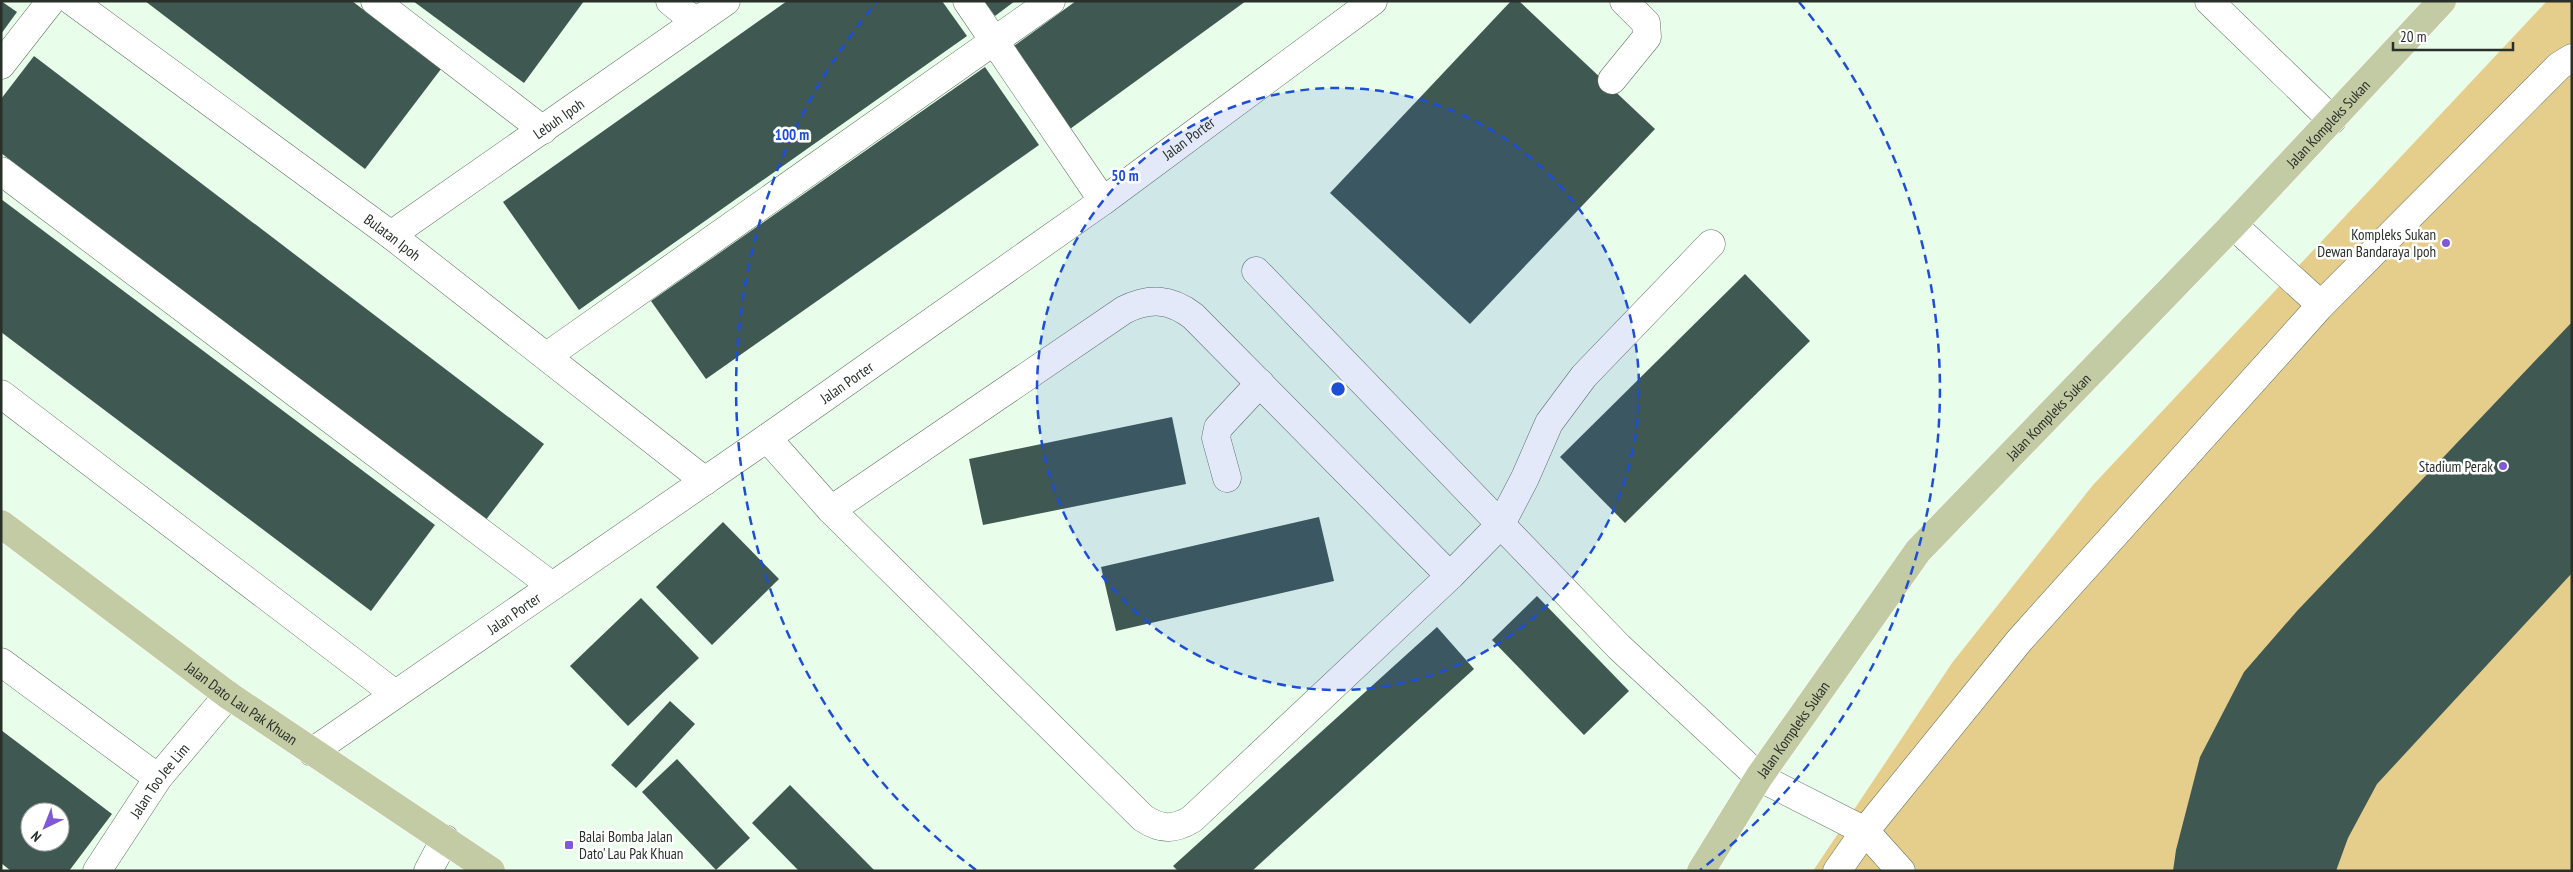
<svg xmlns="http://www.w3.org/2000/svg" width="2573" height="872" font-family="'PT Sans Narrow',sans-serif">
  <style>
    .green { fill: #e5cd8b }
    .building { fill: #3f5952; fill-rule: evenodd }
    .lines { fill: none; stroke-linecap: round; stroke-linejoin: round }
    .minor-casing { stroke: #617464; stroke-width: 29 }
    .major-casing { stroke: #fff; stroke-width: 29 }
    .minor { stroke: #fff; stroke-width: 28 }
    .major { stroke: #c2cba3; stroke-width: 28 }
    .ring { fill: none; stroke: #1d4ed8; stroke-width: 2.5; stroke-dasharray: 9 6 }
    .poi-dot { fill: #805ad4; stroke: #fff; stroke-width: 2 }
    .labels { text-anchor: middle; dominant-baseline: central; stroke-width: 5; stroke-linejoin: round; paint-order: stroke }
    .street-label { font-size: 15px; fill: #283029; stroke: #fff }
    .poi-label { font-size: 15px; fill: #283029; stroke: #fff; text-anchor: end }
    .centre { fill: #1d4ed8; stroke: #fff; stroke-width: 2.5 }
    .ring-label { font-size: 15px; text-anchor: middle; font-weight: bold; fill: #1d4ed8; stroke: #fff; stroke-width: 5; stroke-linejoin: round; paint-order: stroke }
  </style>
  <rect width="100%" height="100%" fill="#e8fdea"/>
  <path class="green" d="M2547,1H2572V871H1813L1952,663L2093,485Z"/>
  <g class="building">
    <path d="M1,1L17,12L1,34Z"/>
    <path d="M145,1H352L441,69L365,169Z"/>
    <path d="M413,1H584L524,83Z"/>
    <path d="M787,1H942L967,36L579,310L503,202Z"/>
    <path d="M984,1H1015L995,16Z"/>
    <path d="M1076,1H1246L1070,129L1011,48Z"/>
    <path d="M1511,1H1519L1655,129L1470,324L1330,193Z"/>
    <path d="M34,56L544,444L485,521L1,153V99Z"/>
    <path d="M985,67L1039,145L706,379L651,301Z"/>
    <path d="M1,199L435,525L371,611L1,332Z"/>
    <path d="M1745,274L1810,341L1625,523L1560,457Z"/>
    <path d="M2572,322V573L2377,784L2348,838L2336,871H2173L2176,850L2200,757L2244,672L2297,611Z"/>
    <path d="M1172,417L1186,484L983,525L969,459Z"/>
    <path d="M1319,517L1334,581L1116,631L1101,567Z"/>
    <path d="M723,522L779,579L712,645L656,587Z"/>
    <path d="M1537,596L1629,691L1584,735L1492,640Z"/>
    <path d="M641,598L699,658L628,726L570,666Z"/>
    <path d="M1437,627L1474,669L1252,871H1178L1173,866Z"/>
    <path d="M670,701L695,724L636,788L611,765Z"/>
    <path d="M1,730L112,814L69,871H11L1,863ZM30,812H60V842H30Z"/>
    <path d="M677,759L750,838L716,870L642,792Z"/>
    <path d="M790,785L875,871H799L752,823Z"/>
  </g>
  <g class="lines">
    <g class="minor-casing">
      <g id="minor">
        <path id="s1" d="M72,1L391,235L705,481"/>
        <path d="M375,1L543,130"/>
        <path d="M670,1L696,22"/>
        <path d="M967,1L1103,201"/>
        <path d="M2209,1L2332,120"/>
        <path d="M1,65L51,1"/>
        <path d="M1612,80L1647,37L1646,23L1624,1"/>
        <path d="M1,171L552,586"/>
        <path d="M2233,225L2321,305L2559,66L2572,58"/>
        <path id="s2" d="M391,235L726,1"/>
        <path d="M1256,271L1619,647L1759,777L1865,831L2019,641L2321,305"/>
        <path d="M547,356L1051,1"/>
        <path d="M1,394L395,694"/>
        <path d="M767,438L831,510L1143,818C1161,830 1174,830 1192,819L1450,576L1501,524L1525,478L1549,423L1584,376L1711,244"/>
        <path d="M1227,478L1216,438L1218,428L1260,383"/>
        <path d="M831,510L1124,310C1150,297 1171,299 1193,316L1450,576"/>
        <path d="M1,662L158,778"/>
        <path id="s3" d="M312,752L767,438L1103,201L1373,1"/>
        <path id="s4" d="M97,871L158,778L228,695"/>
        <path d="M428,871L445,839"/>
        <path d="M1837,871L1865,831L1901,871"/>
      </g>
    </g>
    <g class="major-casing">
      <g id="major">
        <path id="s5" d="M1,524L228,695L491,871"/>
        <path id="s6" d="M1701,871L1759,777L1918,551L2233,225L2442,1"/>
      </g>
    </g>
    <use href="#minor" class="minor"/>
    <use href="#major" class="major"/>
  </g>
  <circle cx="1338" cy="389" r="301" fill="#1d4ed8" fill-opacity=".12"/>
  <g class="ring">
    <circle cx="1338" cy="389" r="301"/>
    <path d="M976 870A602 602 0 0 1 877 2M1799 2A602 602 0 0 1 1700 870"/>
  </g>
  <g class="poi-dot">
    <circle cx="2446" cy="243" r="5"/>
    <circle cx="2503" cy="466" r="5"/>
    <rect x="564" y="840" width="10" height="10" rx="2.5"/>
  </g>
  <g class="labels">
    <g class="street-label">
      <text stroke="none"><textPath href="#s2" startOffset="204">Lebuh Ipoh</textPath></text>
      <text stroke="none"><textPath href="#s6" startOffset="979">Jalan Kompleks Sukan</textPath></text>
      <text stroke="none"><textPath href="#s3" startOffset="1070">Jalan Porter</textPath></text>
      <text stroke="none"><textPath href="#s1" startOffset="398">Bulatan Ipoh</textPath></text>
      <text stroke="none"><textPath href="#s3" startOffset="650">Jalan Porter</textPath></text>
      <text stroke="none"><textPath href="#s6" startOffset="574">Jalan Kompleks Sukan</textPath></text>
      <text stroke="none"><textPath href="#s3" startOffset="245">Jalan Porter</textPath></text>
      <text stroke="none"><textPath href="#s5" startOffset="300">Jalan Dato Lau Pak Khuan</textPath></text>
      <text stroke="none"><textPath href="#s6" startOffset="169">Jalan Kompleks Sukan</textPath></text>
      <text stroke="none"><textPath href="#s4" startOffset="110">Jalan Too Jee Lim</textPath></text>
    </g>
    <g class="poi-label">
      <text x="2436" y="234">Kompleks Sukan<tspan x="2436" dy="17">Dewan Bandaraya Ipoh</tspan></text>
      <text x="2493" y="466">Stadium Perak</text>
      <text x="579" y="836" text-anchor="start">Balai Bomba Jalan<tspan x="579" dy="17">Dato' Lau Pak Khuan</tspan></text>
    </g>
  </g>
  <circle cx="1338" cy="389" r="8" class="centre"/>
  <g class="ring-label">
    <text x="792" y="140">100 m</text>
    <text x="1125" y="181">50 m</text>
  </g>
  <rect width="2573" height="872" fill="none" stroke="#283029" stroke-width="5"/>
  <g transform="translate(45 827) rotate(223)"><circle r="24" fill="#ffffff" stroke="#a9aca9"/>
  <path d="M0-4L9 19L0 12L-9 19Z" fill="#805ad4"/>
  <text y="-8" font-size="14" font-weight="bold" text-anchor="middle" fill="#283029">N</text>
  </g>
  <path d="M2393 42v8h120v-8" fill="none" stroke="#283029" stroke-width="2.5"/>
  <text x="2400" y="42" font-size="15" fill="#283029" stroke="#ffffff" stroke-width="4" paint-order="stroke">20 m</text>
</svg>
